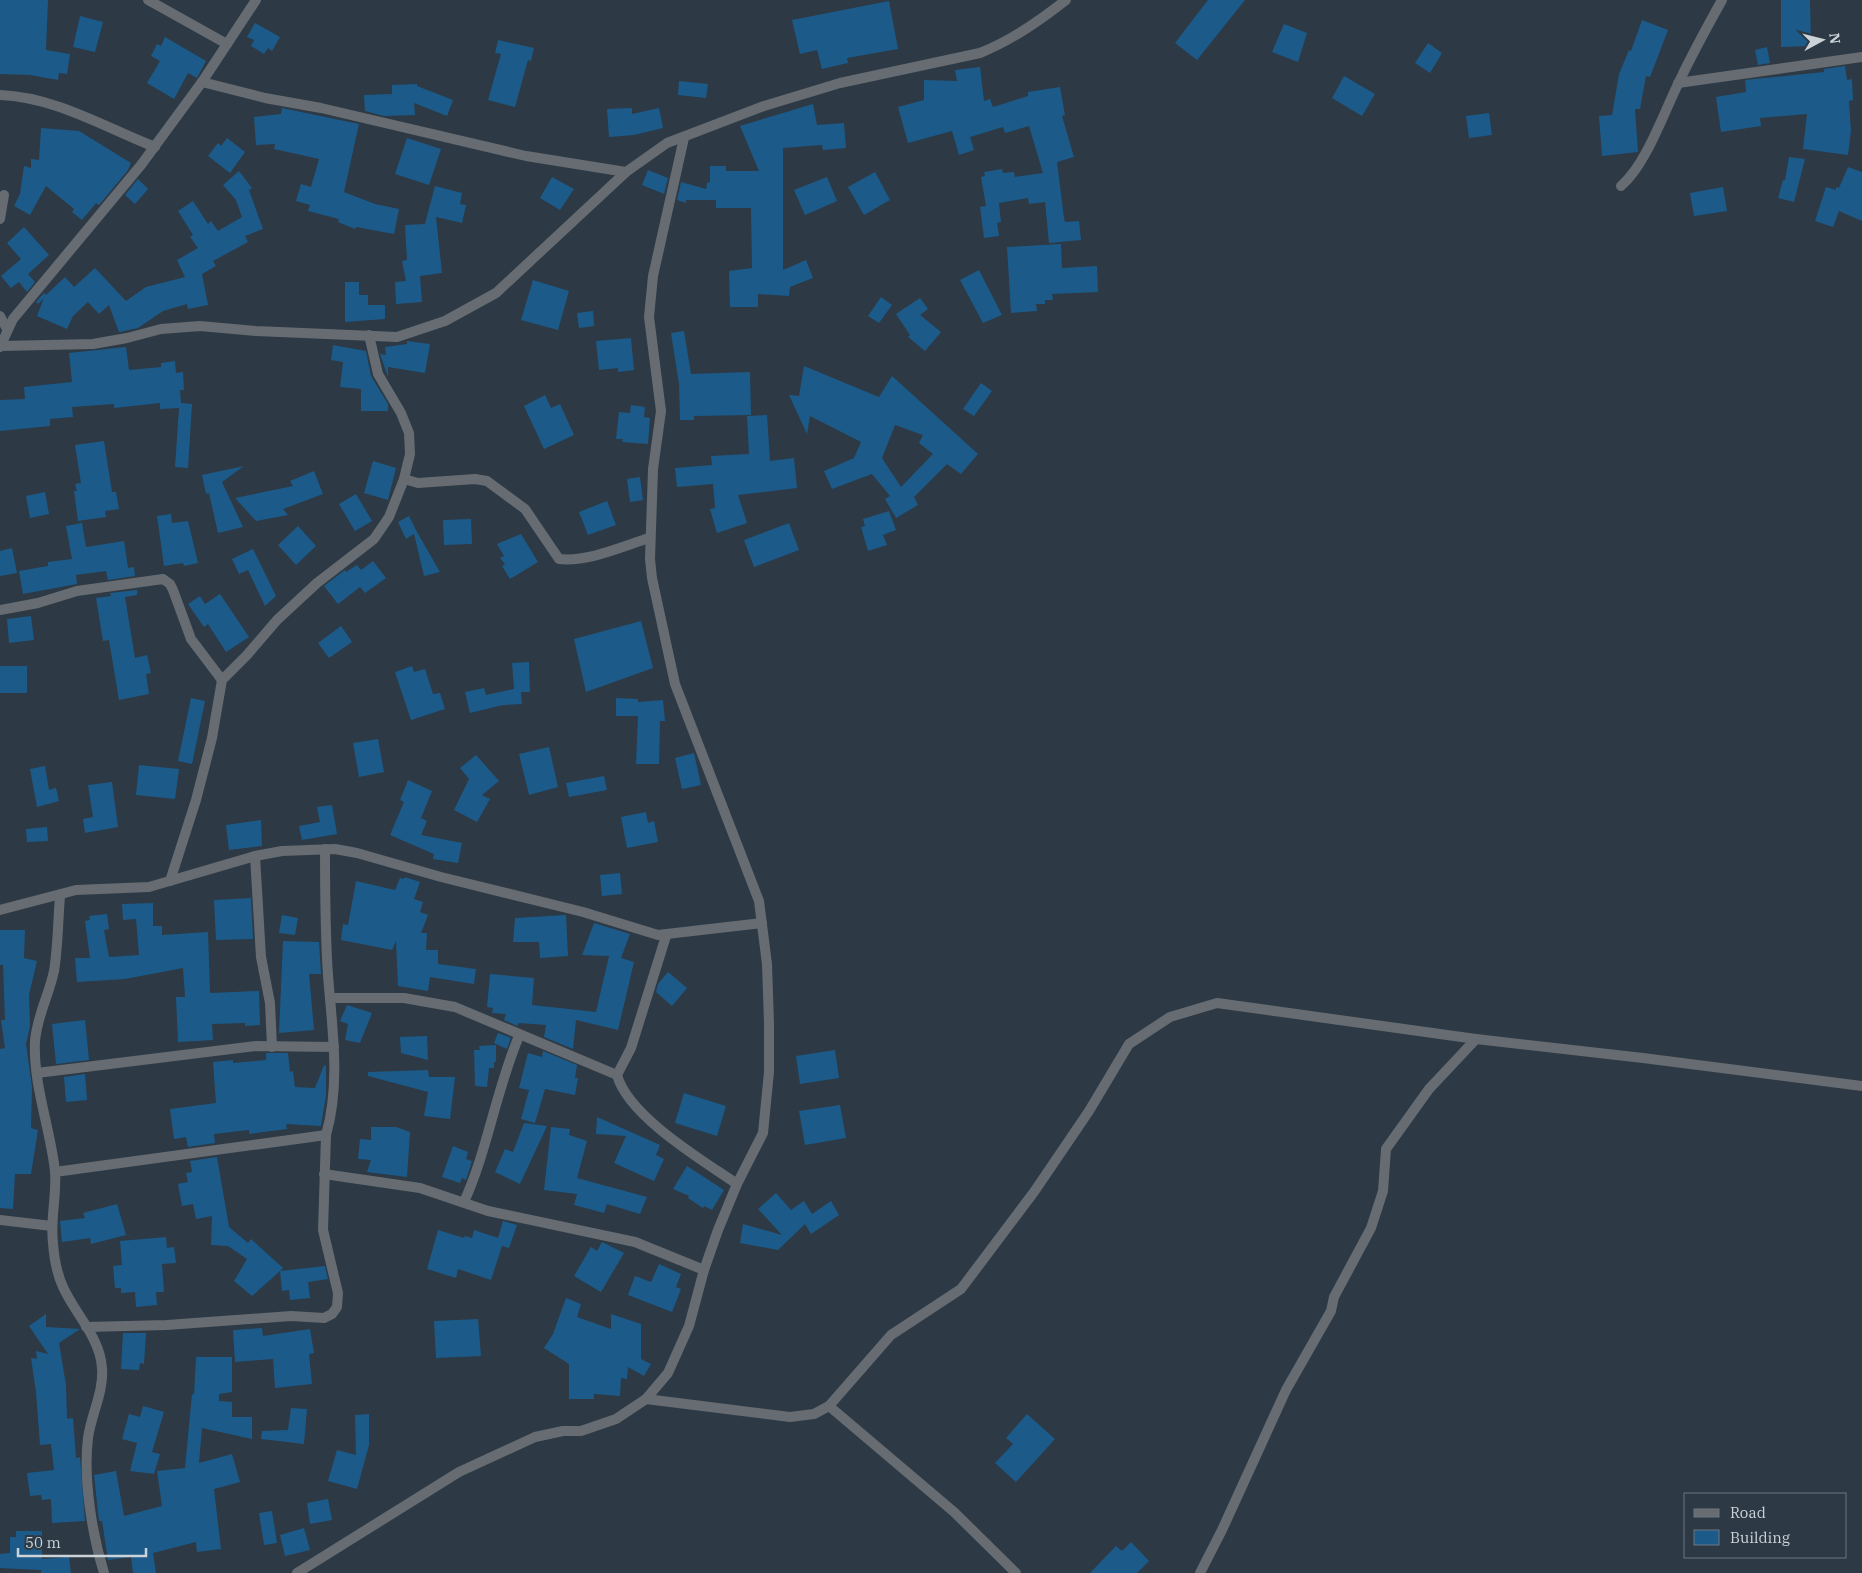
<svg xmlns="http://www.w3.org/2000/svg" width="1862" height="1573" font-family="'IBM Plex Serif',serif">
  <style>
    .building { fill: #1c5b89; fill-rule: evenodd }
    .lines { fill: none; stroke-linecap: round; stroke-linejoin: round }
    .street { stroke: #666c71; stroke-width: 10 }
  </style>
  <rect width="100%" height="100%" fill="#2d3944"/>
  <g class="building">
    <path d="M0,0H48L46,50L70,54L67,74L59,73L58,80L30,75L0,74Z"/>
    <path d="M1208,0H1245L1197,60L1175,43Z"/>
    <path d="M1781,0H1810L1811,46L1781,47Z"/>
    <path d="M889,1L898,49L847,58L848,63L822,69L817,50L800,54L792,20Z"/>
    <path d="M80,16L103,22L95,52L73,47Z"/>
    <path d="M1642,20L1668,30L1650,77L1646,76L1640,109H1635L1638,152L1602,156L1599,116L1612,115L1619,74L1629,50L1631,51Z"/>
    <path d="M255,23L280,37L272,51L268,48L264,54L251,46L254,40L247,37Z"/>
    <path d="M1284,24L1307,33L1298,62L1272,52Z"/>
    <path d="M165,37L206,61L197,78L188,73L174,99L147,83L160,61L151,56L157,44L161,46Z"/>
    <path d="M498,40L534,48L531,61L528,60L515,107L488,100L501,54L495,53Z"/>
    <path d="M1428,43L1442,53L1430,73L1415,63Z"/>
    <path d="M1767,47L1770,63L1758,65L1755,50Z"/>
    <path d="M1845,66L1847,80L1852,79L1853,100L1849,101L1851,131L1848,155L1803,149L1807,114L1760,118L1761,126L1721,132L1716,97L1746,92L1745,80L1824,72V69Z"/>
    <path d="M980,67L984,101L990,99L993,107L1028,96V92L1060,87L1065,115L1062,116L1074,157L1057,162L1064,218L1065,222L1079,221L1081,240L1049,243L1045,202L1029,204L1028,198L999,203L1001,222L997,223L999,236L984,238L980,207L986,206L981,177L985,176L984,172L1002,169L1003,173L1014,172L1015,177L1043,173L1029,126L1005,133L1003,127L970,137L974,150L959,155L952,131L908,143L898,107L924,100V80L957,81L955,70Z"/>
    <path d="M1344,76L1375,94L1362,116L1332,98Z"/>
    <path d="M679,81L708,84L706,98L678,95Z"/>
    <path d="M417,84V86L453,100L447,116L414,103L415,115L384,116L365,111L364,95L392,94V85Z"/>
    <path d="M813,104L817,125L844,123L846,148L823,150L822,145L783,148V270L806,260L813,278L790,287L789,296L758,294V307H730L729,271L752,268L751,208H716V200H686V203L677,200L681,182L706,189L707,183L710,182V166H726V171H759L740,126Z"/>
    <path d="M282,108L359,124L344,192L375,204L399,209L394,234L356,227L355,229L338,222L339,219L308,211L310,205L296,201L301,184L311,187L319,159L274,149L275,144L256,145L254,117L281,114Z"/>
    <path d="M632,108V114L659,108L663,128L634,135L609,137L607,109Z"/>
    <path d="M1489,113L1492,135L1469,138L1466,116Z"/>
    <path d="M41,128L79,131L131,163L128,170L99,205L96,203L82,220L72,212L74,209L46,186L30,215L14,206L20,194L24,166L31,168V159L39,160Z"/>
    <path d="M227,138L245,152L230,173L208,156L218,143L221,146Z"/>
    <path d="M407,138L441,149L429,185L395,174Z"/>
    <path d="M1789,157L1805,159L1794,202L1778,198L1783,180H1785Z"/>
    <path d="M1848,167L1862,172V221L1839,211L1833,227L1815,221L1826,187L1836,190V187L1839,188Z"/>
    <path d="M648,170L668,178L664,194L642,185Z"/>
    <path d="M239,171L252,188L249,190L263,229L245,236L248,242L213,261L216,266L202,274L208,305L188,309L187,304L163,311L138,328L119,332L109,305L99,314L88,302L73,316L67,329L37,316L44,298L38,304L36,302L44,293L46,295L65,277L74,287L95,268L126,301L146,287L185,277L177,260L198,248L190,237L193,235L178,211L193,201L208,224L211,221L218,231L242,217L236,200L223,185Z"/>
    <path d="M875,172L890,200L864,215L848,187Z"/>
    <path d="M552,177L574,189L560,210L540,198Z"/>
    <path d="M827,177L837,201L805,215L794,190Z"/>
    <path d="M138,179L148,189L135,204L125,195Z"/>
    <path d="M435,186L462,193L460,204L466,205L462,223L436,217L442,273L420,276L422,302L396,304L395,282L406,281L402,261L407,260L405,225L425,224Z"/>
    <path d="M1723,187L1727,211L1694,216L1690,193Z"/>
    <path d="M24,227L49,255L28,274L35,282L27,292L19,282L11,288L1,276L21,259L7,243Z"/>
    <path d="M1061,244L1062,268L1097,266L1098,292L1052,294L1053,300H1045V304H1036L1037,311L1011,313L1007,247Z"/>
    <path d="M979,270L1002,315L983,323L960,280Z"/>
    <path d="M533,280L569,291L558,330L521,320Z"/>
    <path d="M345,282H359V295H368V305H385V319L345,322Z"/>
    <path d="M881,297L892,305L879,323L868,316Z"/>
    <path d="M920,298L928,309L920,315L941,332L925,351L908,337L910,335L896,314Z"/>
    <path d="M593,311L594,326L579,328L577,313Z"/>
    <path d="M684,331L691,374L750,372L751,415L694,416V420H680L679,384L671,333Z"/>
    <path d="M631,338L634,370L618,372V368L599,370L596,341Z"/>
    <path d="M407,341L430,344L425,373L388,367V377L380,354L386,355L385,347L407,344Z"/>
    <path d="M333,345L366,351L371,376L388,404V411H361V389L340,387L343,362L331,360Z"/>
    <path d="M126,347L129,370L161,367V363L175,361L176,373L183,372L184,390H180L181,403L192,404L188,468L175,467L179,408L160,409V403L114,408V404L72,407L73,417L50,419V426L0,431V400L25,399L24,387L72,382L69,353Z"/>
    <path d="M804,366L879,397L892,376L978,454L961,474L947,464L914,497L918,505L896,518L885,499L890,496L872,474L832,489L824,471L854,458L861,442L810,416L807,434L789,395L799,396ZM895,425L923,435L919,443L933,454L901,487L882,458Z"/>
    <path d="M981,383L992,391L974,416L963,409Z"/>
    <path d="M545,395L551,408L560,404L574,435L544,449L524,406Z"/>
    <path d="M631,405L645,407L644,417L650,418L648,444L622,442L623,439H616L619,412L630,413Z"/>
    <path d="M767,415L770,461L794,458L797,488L738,495L747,523L717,533L710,509L715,508L713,484L677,487L675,468L712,465L711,456L749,454L747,416Z"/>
    <path d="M104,441L112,492H116L119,509L105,511L106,517L78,521L74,491H77L75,484L81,483L75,445Z"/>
    <path d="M373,461L396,468L388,500L364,493Z"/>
    <path d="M244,466L222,482L243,527L218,533L209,493L206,494L202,475Z"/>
    <path d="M314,471L323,494L283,509L288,515L256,521L235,498L293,486L290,481Z"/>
    <path d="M640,477L643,500L630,502L627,479Z"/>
    <path d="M45,492L49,514L30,518L26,496Z"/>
    <path d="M356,494L372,521L355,531L339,504Z"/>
    <path d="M607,501L616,525L588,535L579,512Z"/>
    <path d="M889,511L896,530L883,535L887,545L868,551L861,527L865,526L863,519Z"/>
    <path d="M171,514L172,523L188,521L198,563L184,566L183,563L164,566L157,516Z"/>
    <path d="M409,516L417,532L440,572L424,576L414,534L406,539L398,522Z"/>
    <path d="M471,519L472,544L444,545L443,520Z"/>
    <path d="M82,523L86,547L124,541L128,568L134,567L135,576L108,580L106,571L76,575L77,584L23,594L19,571L48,566V562L72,559L66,526Z"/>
    <path d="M789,523L799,550L754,567L744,540Z"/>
    <path d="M298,526L316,546L296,565L278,545Z"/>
    <path d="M521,534L538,562L510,579L502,566L505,564L500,558L504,556L497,544Z"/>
    <path d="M12,548L17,573L0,576V551Z"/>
    <path d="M253,549L276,596L265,606L248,570L239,574L232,559Z"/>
    <path d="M373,561L386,578L365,593L360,587L338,604L324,586L345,570L346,572L357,565L361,570Z"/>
    <path d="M137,590V595L125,597L135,658L147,655L151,673L146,674L149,694L119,700L109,640L103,641L96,598L111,596L110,593Z"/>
    <path d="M220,594L249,637L226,652L208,624L204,627L188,604L200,596L205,604Z"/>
    <path d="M31,616L34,640L9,643L7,619Z"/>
    <path d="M641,621L653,668L586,692L574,639Z"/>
    <path d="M341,626L352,642L329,658L318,643Z"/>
    <path d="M529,662L530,692H521L522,704L503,705L470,713L465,692L484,688L486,695L514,689L512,663Z"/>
    <rect x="0" y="666" width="27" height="27"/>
    <path d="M412,666L414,672L425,669L433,694L440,693L445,709L411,720L395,672Z"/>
    <path d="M191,698L205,701L192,764L178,761Z"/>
    <path d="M616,698L638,699V702L663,700L665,721H660L659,764H636L638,716H616Z"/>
    <path d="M378,739L384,772L359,777L353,743Z"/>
    <path d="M549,747L558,787L529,795L519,754Z"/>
    <path d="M694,753L701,785L682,789L675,758Z"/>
    <path d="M476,755L499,781L482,795L490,799L477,822L454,810L469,779L460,768Z"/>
    <path d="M139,765L179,769L175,799L136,795Z"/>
    <path d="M45,766L49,790L56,788L59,801L37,807L30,769Z"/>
    <path d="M604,776L607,790L569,797L566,783Z"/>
    <path d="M408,780L432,791L421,818L427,821L421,835L462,843L458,863L433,859L434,854L390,835L404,802L400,800Z"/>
    <path d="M112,782L118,827L85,833L83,819L93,817L88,785Z"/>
    <path d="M332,805L337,834L302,840L299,826L320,822L317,807Z"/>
    <path d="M646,812L648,823L654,821L658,842L627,848L621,817Z"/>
    <path d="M261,820L262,846L229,850L226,825Z"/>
    <path d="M47,827L48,841L27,842L26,829Z"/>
    <path d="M620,873L622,894L602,896L600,875Z"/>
    <path d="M405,877L420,882L414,899L423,902L420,912L428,915L421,933H427L426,950H438V964L476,969L474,984L430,977L428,991L398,986L396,941L392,950L341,940L343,924L348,925L356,881L395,890L400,878L404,879Z"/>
    <path d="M251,898L253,939L216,940L214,900Z"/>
    <path d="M153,903V926H162V935L208,932L210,993L259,991L260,1025L245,1026V1023L212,1024L213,1040L178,1042L176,997H185L183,968L125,979L77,982L75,958H90L85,921L90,920L89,916L107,914L109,929L104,930L109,957L139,955L136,919L123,920L122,904Z"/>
    <path d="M282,915L298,918L295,935L279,933Z"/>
    <path d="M566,915L568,956L540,958L539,942H513L515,918Z"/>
    <path d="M594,923L630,934L621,958L634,962L618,1030L576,1020L573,1049L544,1037L546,1025L519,1023L517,1026L504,1020L506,1014L492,1013L493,1008L487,1007L490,974L534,978L532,1005L596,1012L609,956L582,955Z"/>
    <path d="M0,930H25L24,958L37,961L29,995L30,1026L26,1044L32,1087L31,1128L38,1130L31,1174H15L13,1209L0,1208V1049L5,1048L1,1020H5L3,965H0Z"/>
    <path d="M283,941L319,942L321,974H309L314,1030L279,1033Z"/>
    <path d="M668,972L687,988L672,1006L656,992L658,984Z"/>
    <path d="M347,1005L372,1013L360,1043L345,1040L348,1024L340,1021Z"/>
    <path d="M85,1020L89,1060L56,1064L52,1024Z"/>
    <path d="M498,1033L511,1038L507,1049L494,1043Z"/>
    <path d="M427,1036L428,1060L401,1053L400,1037Z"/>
    <path d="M496,1045V1062H494V1068H489L487,1087L475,1086L474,1050H480L479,1046Z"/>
    <path d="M835,1050L839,1078L800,1084L796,1056Z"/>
    <path d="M543,1051L577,1065L575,1078H578L575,1095L545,1089L535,1123L521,1119L529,1090L519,1088L528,1053L542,1057Z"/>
    <path d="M266,1053H288L290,1072L293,1071L295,1087L315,1088L324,1065L326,1066V1095L321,1126L286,1124L287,1129L249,1134V1130L214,1134L215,1143L188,1147L186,1137L174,1139L170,1109L216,1103L213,1062L233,1060V1063L266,1060Z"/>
    <path d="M428,1070L429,1077H455L450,1119L424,1116L428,1092L368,1076V1072Z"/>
    <path d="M85,1074L87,1100L66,1102L64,1077Z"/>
    <path d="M684,1093L726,1106L717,1136L675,1123Z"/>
    <path d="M840,1105L846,1138L805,1145L799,1111Z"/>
    <path d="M597,1117L660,1145L656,1155L664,1159L654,1181L614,1163L626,1136L596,1134Z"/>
    <path d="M524,1123L547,1126L520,1184L495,1172L505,1149L513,1152Z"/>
    <path d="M371,1127H396L410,1132L407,1177L367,1172L371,1160L358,1159L360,1139L371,1140Z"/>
    <path d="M551,1127L570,1129L569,1135L587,1141L577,1178L647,1197L640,1214L607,1204L604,1213L574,1205L577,1194L544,1190Z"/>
    <path d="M453,1146L468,1152L466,1159L472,1161L466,1180L462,1178L460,1183L442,1177Z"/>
    <path d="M217,1157L229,1227L248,1243L251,1239L283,1268L280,1271L325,1266L328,1279L308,1282L310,1298L290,1300L289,1290L282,1291L280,1271L252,1296L234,1281L247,1259L228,1246L211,1245L212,1216L196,1219L193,1204L182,1206L178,1184L188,1182L186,1173L192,1172L190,1161Z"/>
    <path d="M687,1166L724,1190L712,1210L704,1206L703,1208L688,1198L689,1196L673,1189Z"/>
    <path d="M776,1193L791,1210L804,1201L812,1214L831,1201L839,1215L811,1234L805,1224L778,1250L740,1243L743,1224L782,1235L758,1209Z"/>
    <path d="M117,1204L126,1235L91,1244L90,1238L62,1242L60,1221L85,1218L83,1213Z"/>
    <path d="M503,1221L517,1225L509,1248L502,1246L491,1280L458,1269L456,1278L427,1269L438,1230L464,1238L465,1236L472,1238L474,1230L498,1238Z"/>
    <path d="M166,1237L167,1248L174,1247L176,1263L162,1264L164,1292H156L157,1305L136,1307L135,1292L121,1293V1288H115L113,1266L122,1265L120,1241Z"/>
    <path d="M602,1242L624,1253L601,1292L574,1276L591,1247L597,1251Z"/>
    <path d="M659,1264L681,1274L676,1287L681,1289L672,1312L628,1295L635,1276L651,1282Z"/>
    <path d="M566,1298L581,1304L577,1317L611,1329V1314L641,1324V1359L651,1364L644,1376L628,1367L627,1379L621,1378L620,1396L594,1394V1399H569V1364L544,1348L553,1334Z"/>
    <path d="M46,1314V1327L80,1329L59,1343L66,1385L67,1419L73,1418L76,1458L80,1457L85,1521L52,1523L51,1499L42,1500L41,1495L30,1496L27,1473L54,1470L51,1444L40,1445L36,1392L31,1358L37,1359L36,1351L48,1354L29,1326Z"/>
    <path d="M478,1319L481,1356L436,1358L434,1321Z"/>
    <path d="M262,1328L263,1336L310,1329L314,1353L309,1354L312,1384L275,1388L273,1359L235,1362L233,1330Z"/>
    <path d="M123,1333H146L144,1364L140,1363L139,1370L121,1369Z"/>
    <path d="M196,1357H232V1392L219,1394V1401L232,1402V1417H252V1439L202,1428L199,1463L232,1454L240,1482L214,1489L221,1549L197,1552L196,1542L153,1553L156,1573H133L131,1557L108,1560L102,1521H99L94,1475L116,1471L124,1516L162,1506L157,1471L185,1468L192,1394L194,1395Z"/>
    <path d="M143,1406L164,1412L152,1452L160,1454L154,1474L130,1471L137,1443L122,1439L129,1414L140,1417Z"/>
    <path d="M291,1408L307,1409L304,1444L261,1439L262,1431L288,1430Z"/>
    <path d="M369,1414V1445L357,1489L328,1481L337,1450L356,1455L355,1415Z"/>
    <path d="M1027,1414L1055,1439L1016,1482L995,1463L1013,1444L1006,1438Z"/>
    <path d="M328,1499L332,1520L310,1524L307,1503Z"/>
    <path d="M272,1511L277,1543L264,1545L259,1513Z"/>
    <path d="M304,1528L310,1550L285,1556L280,1535Z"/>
    <path d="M16,1531H42V1559L69,1557L71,1573H41V1570L0,1568V1554L10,1553V1537H16Z"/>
    <path d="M1131,1542L1149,1561L1137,1573H1090L1116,1546L1122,1551Z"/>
  </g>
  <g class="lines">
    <g class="street">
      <path d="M148,0L227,44"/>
      <path d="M202,82L265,98L321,108L526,156L626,172"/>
      <path d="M1678,83L1862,57"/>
      <path d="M0,95C55,97 104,127 155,147"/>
      <path d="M1621,186C1646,165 1664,112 1679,82C1692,54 1707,27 1722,0"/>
      <path d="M0,219L4,195"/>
      <path d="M0,316L7,329"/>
      <path d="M1,346L93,344L127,338L161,329L200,326L256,331L397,337L445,321L496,293L626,172L667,143L764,106L840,83L980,53C1012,40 1039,21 1066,0"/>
      <path d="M0,347L13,319L141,165L202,82L256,0"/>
      <path d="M404,479L418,483L475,479L487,481L525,509L559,559C588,562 621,547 649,538"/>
      <path d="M0,610L38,603L77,591L163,579L170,584L173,590L191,639L222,680"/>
      <path d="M255,856L261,957L270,1003L272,1047"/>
      <path d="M170,881L196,800L212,738L222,680L247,655L277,620L317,583L374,539L389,517L404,479L410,454L409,433L401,413L378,374L369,335"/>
      <path d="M60,896C58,920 58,947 54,971C49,995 37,1016 35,1041C33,1085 50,1127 55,1171C57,1195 50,1219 53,1243C54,1257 57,1274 63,1287C75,1314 100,1337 102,1368C104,1392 91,1415 88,1438C83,1478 92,1534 104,1573"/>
      <path d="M0,910L76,890L149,887L255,856L282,851L335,849L357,853L441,877L583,912L658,935L762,923"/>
      <path d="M330,998H404L455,1007L617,1075C628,1116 702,1160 737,1184"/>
      <path d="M37,1073L256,1046L334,1047"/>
      <path d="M617,1075L631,1048L666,936"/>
      <path d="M55,1172L326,1135C341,1083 332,1028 328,975C325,933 325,891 325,849"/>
      <path d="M324,1174L420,1188L488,1211L635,1242L704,1270"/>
      <path d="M464,1202C488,1149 496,1090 519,1036"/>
      <path d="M0,1220L52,1226"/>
      <path d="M86,1327L167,1325L291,1316L324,1318L332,1314L337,1307L338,1293L323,1230L326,1135"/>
      <path d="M646,1399L790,1417L814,1414L829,1406L891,1335L961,1289L1034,1192L1089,1111L1129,1044L1170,1017L1217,1003L1476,1039L1643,1058L1862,1086"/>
      <path d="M829,1406L954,1512L1016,1573"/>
      <path d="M297,1573L459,1472L535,1437L563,1431H581L616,1419L646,1399L668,1373L689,1326L704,1270L718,1230L737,1184L763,1133L769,1072V1023L767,964L759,901L675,684L652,578L650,559L653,469L661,411L649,317L653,276L684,138"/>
      <path d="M1200,1573L1222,1530L1286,1390L1331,1311L1334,1297L1371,1228L1383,1191L1386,1149L1429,1089L1476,1039"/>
    </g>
  </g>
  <rect x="1684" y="1493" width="162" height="65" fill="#2d3944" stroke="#6c7780"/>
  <rect x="1694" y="1509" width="25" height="8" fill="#666c71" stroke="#6c7780"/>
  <text x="1730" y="1518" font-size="15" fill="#cbd3d9">Road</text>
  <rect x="1694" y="1530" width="25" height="15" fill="#1c5b89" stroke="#6c7780"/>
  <text x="1730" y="1543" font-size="15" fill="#cbd3d9">Building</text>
  <g transform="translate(1822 40) rotate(83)" stroke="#2d3944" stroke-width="4" paint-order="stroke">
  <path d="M0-4L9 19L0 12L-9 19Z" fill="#cbd3d9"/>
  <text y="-8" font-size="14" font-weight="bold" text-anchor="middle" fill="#cbd3d9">N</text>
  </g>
  <path d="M18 1548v8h128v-8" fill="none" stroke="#cbd3d9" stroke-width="2.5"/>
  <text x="25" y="1548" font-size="15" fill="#cbd3d9" stroke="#2d3944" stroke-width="4" paint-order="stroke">50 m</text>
</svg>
